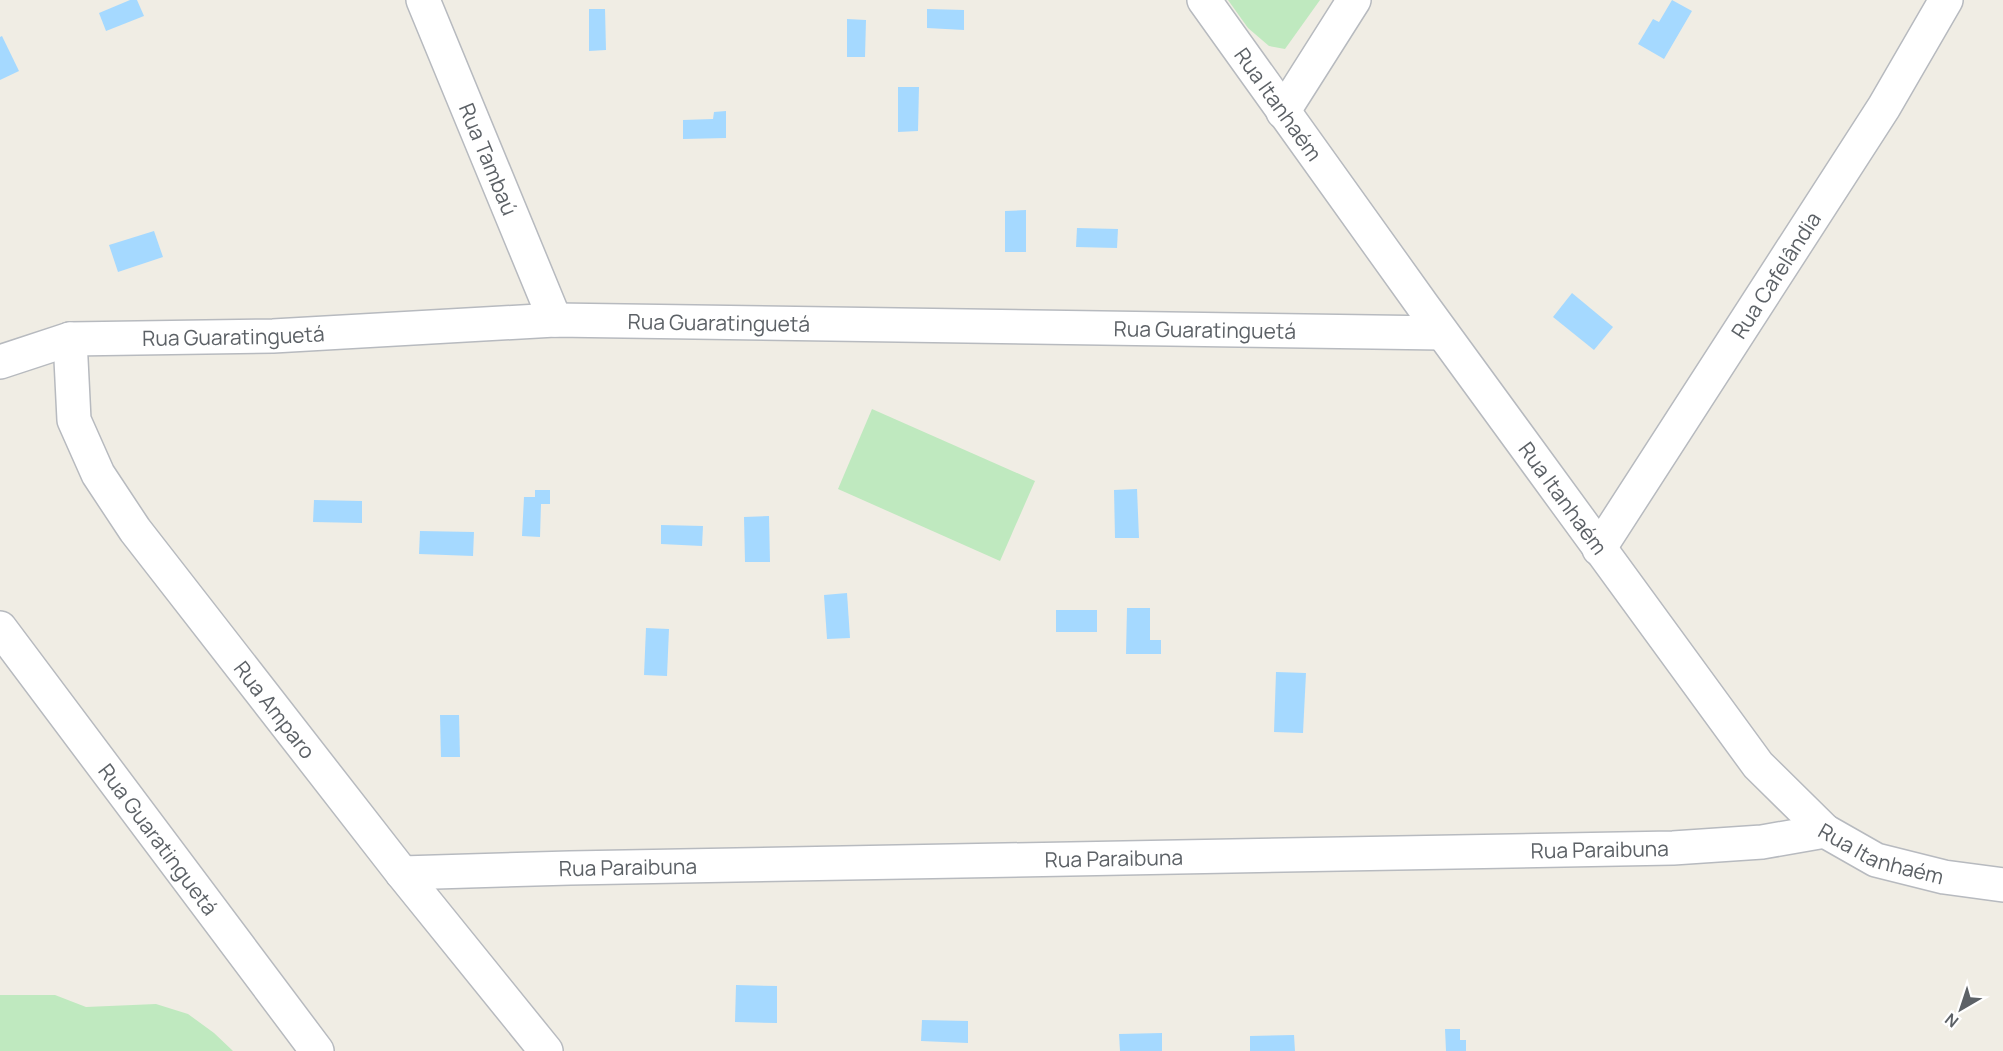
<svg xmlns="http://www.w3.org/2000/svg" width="2003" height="1051" font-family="Manrope,sans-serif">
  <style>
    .green { fill: #bfe9bf }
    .water { fill: #a5d9ff }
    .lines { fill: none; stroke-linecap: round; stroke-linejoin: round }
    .minor-casing { stroke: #b7babf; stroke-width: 36 }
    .minor { stroke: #fff; stroke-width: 33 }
    .labels { text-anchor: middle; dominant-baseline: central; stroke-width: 5; stroke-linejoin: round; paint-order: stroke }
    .street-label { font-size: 21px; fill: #5c6166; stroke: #fff }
  </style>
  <rect width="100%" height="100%" fill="#f0ede4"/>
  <g class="green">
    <path d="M1228,0H1320L1285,49L1269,46L1248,28Z"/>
    <path d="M872,409L1035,481L1000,561L838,489Z"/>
    <path d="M0,995H55L86,1007L156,1004L188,1014L214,1033L233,1051H0Z"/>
  </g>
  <g class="water">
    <path d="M130,0H137L144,16L106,31L99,13Z"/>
    <path d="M1672,0L1692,11L1664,59L1638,44L1653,19L1659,22Z"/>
    <path d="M589,9H605L606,50L589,51Z"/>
    <path d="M927,9L964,10V30L927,28Z"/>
    <path d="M847,19L866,20L865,57H847Z"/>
    <path d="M2,36L19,71L0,80V37Z"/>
    <path d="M898,87H919L918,131L898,132Z"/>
    <path d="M726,111V138L683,139V120L713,119L714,112Z"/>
    <path d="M1026,210V252H1005V211Z"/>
    <path d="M1077,228L1118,229L1117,248L1076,247Z"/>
    <path d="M154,231L163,257L118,272L109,245Z"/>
    <path d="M1572,293L1613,327L1594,350L1553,317Z"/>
    <path d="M1137,489L1139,538H1115L1114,490Z"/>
    <path d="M535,490H550V504H541L540,537L522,536L524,497H535Z"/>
    <path d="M314,500L362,501V523L313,522Z"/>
    <path d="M769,516L770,562H745L744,517Z"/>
    <path d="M661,525L703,526L702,546L661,544Z"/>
    <path d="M420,531L474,532L473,556L419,554Z"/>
    <path d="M847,593L850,638L827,639L824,595Z"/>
    <path d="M1127,608H1150V640H1161V654H1126Z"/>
    <rect x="1056" y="610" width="41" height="22"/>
    <path d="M646,628L669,629L667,676L644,675Z"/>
    <path d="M1276,672L1306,673L1303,733L1274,732Z"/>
    <path d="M440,715H459L460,757H441Z"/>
    <path d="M736,985L777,986V1023L735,1022Z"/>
    <path d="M922,1020L968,1021V1043L921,1041Z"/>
    <path d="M1460,1029V1040H1466V1051H1446L1445,1029Z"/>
    <path d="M1162,1033V1051H1120L1119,1034Z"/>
    <path d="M1294,1035L1295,1051H1250V1036Z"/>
  </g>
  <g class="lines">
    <g class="minor-casing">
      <g id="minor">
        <path id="s1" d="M423,0L555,320"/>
        <path id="s2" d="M1204,0L1423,306L1758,765L1825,831L1876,860L1944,877L2003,885"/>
        <path d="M1283,112L1354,0"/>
        <path id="s3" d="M70,339L74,420L98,474L135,530L402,873L546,1051"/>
        <path id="s4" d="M0,362L70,339L273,336L555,320L1442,333"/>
        <path id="s5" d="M1599,549L1884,107L1946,0"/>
        <path id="s6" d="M0,628L317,1051"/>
        <path id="s7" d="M402,873L570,868L1673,848L1762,842L1825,831"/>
      </g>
    </g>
    <use href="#minor" class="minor"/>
  </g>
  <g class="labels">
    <g class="street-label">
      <text stroke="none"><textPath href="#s2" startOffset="128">Rua Itanhaém</textPath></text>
      <text stroke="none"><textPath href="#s1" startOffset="172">Rua Tambaú</textPath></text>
      <text stroke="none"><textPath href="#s5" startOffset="326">Rua Cafelândia</textPath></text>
      <text stroke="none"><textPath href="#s4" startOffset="723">Rua Guaratinguetá</textPath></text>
      <text stroke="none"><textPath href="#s4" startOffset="1209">Rua Guaratinguetá</textPath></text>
      <text stroke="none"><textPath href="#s4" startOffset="237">Rua Guaratinguetá</textPath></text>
      <text stroke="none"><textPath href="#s2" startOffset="614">Rua Itanhaém</textPath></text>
      <text stroke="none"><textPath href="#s3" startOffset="435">Rua Amparo</textPath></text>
      <text stroke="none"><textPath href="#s6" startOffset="264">Rua Guaratinguetá</textPath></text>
      <text stroke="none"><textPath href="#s7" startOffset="1198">Rua Paraibuna</textPath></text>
      <text stroke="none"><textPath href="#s2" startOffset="1100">Rua Itanhaém</textPath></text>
      <text stroke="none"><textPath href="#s7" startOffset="712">Rua Paraibuna</textPath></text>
      <text stroke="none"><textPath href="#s7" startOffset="226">Rua Paraibuna</textPath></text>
    </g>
  </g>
  <g transform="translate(1961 1009) rotate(219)" stroke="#ffffff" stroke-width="4.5" paint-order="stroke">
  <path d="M0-4.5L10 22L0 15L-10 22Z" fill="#5c6166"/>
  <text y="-9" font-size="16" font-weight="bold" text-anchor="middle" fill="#5c6166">N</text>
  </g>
</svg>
